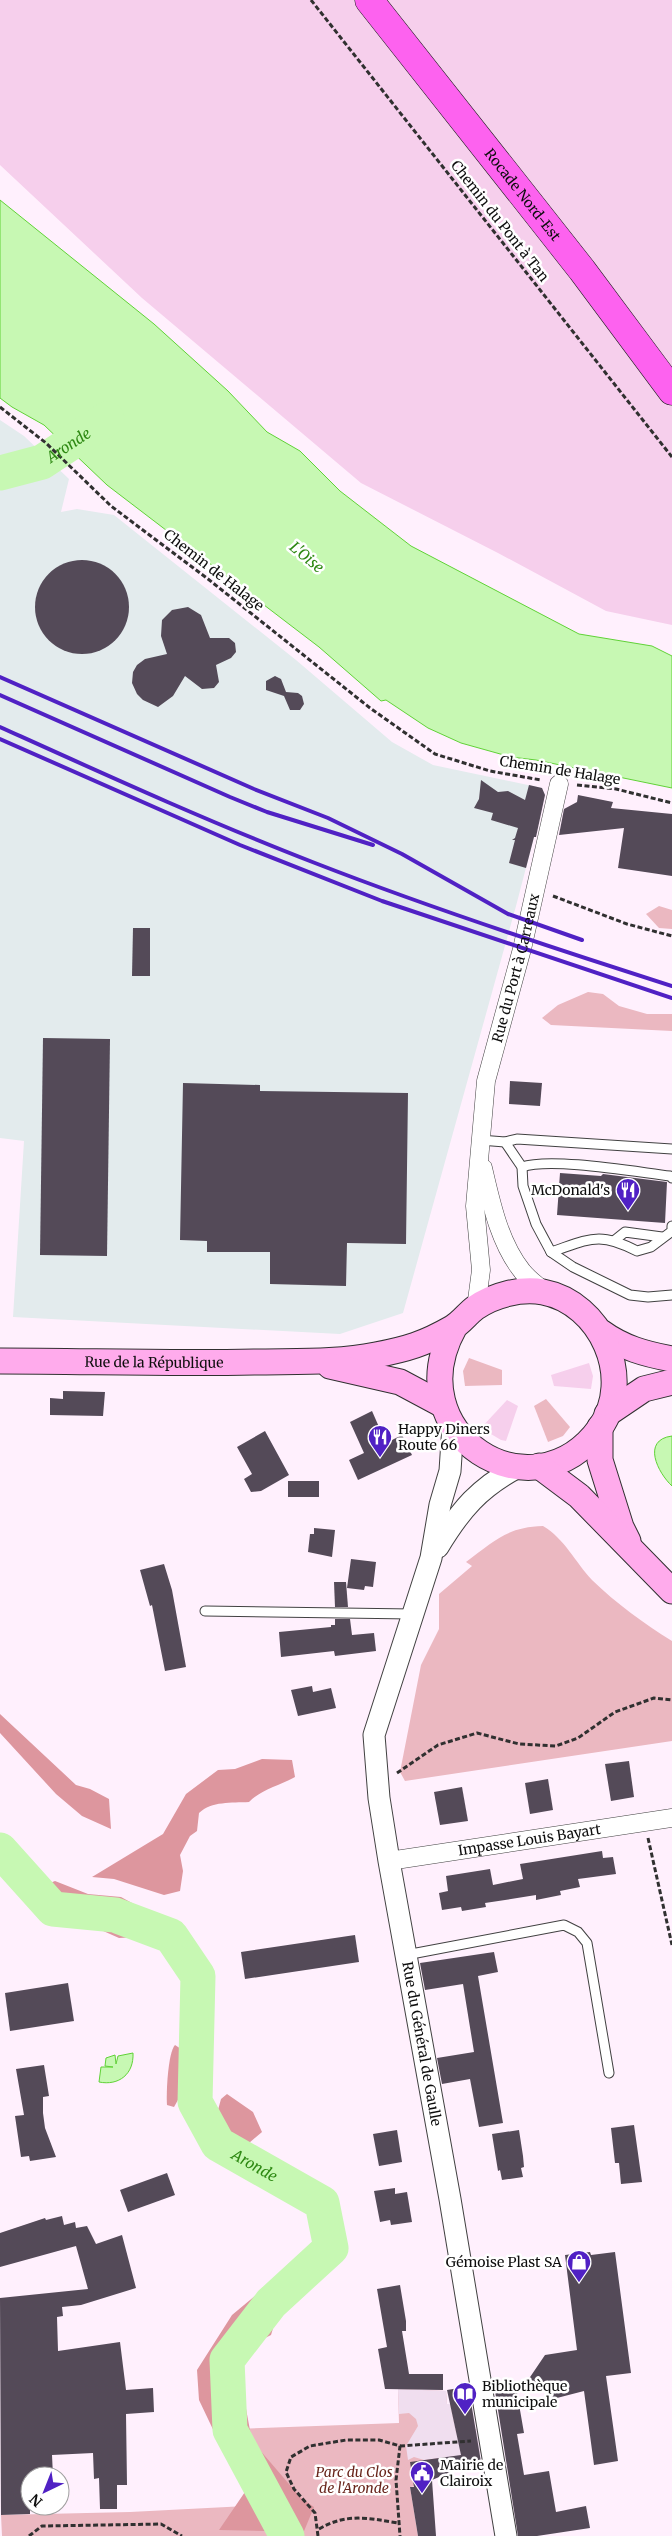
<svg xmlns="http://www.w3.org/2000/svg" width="672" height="2536" font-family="Merriweather,serif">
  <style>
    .industrial { fill: #e3ebed }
    .farmland { fill: #f6cfec }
    .green { fill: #ebb8c1 }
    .forest { fill: #dd969e }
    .plaza { fill: #f0deef }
    .water { fill: #c7f8b3; stroke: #60d237 }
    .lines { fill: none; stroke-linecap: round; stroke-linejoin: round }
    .river { stroke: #c7f8b3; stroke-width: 35 }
    .building { fill: #544a58 }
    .service-casing { stroke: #414141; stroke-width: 11 }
    .minor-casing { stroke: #414141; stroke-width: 19 }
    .tertiary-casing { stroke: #414141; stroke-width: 23 }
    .secondary-casing { stroke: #303030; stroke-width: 27 }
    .primary-casing { stroke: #1f1f1f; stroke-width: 29 }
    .path { stroke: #303030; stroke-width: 3; stroke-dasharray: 5 2.5; stroke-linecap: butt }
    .service { stroke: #fff; stroke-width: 9 }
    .minor { stroke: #fff; stroke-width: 18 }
    .tertiary { stroke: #fff; stroke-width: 21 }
    .secondary { stroke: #ffabec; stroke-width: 25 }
    .primary { stroke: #fd62ef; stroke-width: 28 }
    .rail { stroke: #5021c4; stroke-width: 4 }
    .labels { text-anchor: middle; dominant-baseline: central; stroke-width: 5; stroke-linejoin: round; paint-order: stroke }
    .street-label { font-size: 14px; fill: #0e0e0e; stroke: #fff }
    .poi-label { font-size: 14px; fill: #0e0e0e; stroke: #fff; text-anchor: start }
    .park-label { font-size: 14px; font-style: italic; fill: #69261c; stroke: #fff }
    .water-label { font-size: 15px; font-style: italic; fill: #2d8812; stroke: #fff }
  </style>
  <rect width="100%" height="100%" fill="#fff0fd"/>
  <path class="industrial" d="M0,420L24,436L69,479L61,512L77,509L114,515L296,660L392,742L433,765L542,788L545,795L516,906L403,1313L340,1334L13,1317L24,1141L0,1138Z"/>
  <g class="farmland">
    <path d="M0,0H672V625L606,611L498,553L361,483L142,298L0,165Z"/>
    <path d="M589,1363L593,1376L591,1389L554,1386L551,1375Z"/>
    <path d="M507,1400L518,1406L506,1441L501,1440L481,1428Z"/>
  </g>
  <g class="green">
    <path d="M659,906L672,910V929L659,928L646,914Z"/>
    <path d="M588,992L603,994L619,1006L647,1014H672V1031L551,1025L542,1018L558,1005Z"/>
    <path d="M469,1358L502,1370V1385L465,1386L463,1371Z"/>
    <path d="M546,1399L570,1427L563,1436L548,1442L534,1406Z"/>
    <path d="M543,1526C565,1539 575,1562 592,1580C617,1604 643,1623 672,1641V1741L405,1781L400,1772L421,1665L439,1629V1594L472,1566L466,1562C494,1541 507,1527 543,1526Z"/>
    <path d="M398,2389L446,2391L447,2404H450L456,2433L478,2429L481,2453L411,2463L417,2486L410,2487L418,2536H2L1,2515L130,2512L284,2504L234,2429L399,2423Z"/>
  </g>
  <g class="forest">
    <path d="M0,1714L76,1785L90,1789L109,1799L111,1829L82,1816L56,1794L0,1733Z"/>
    <path d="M262,1759L292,1760L295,1777C279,1786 262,1789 249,1802C231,1803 212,1801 199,1813L197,1831L190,1836L180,1855L183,1871L180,1891L164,1895L114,1879L92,1877L163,1834L186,1794L218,1770L235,1769Z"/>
    <path d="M55,1881L88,1894L121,1897L141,1908L140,1912C132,1912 125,1909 117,1907C97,1904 55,1909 50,1883Z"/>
    <path d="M35,1898C48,1902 59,1909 71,1914C86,1919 103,1920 118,1921C133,1922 159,1938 167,1950L139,1937L119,1938L83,1922L60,1921L35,1908L32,1901Z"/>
    <path d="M203,2023L208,2053L202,2078L191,2074L189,2055L192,2030Z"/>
    <path d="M175,2045L184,2051L183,2091L174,2107L167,2105C166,2094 168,2052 175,2045Z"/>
    <path d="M227,2094L253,2112L262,2132L249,2143L248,2149C269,2166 297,2169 318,2186L319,2201L313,2205L301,2208L287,2198L268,2190L225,2159L218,2110L221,2099Z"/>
    <path d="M297,2261L310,2277V2284L296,2301L278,2312L271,2335L251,2345L238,2374L241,2382L252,2441L301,2498L314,2507L302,2536L275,2525L265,2531L219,2530L247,2489L228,2461L199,2400L197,2370L232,2315Z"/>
  </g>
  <path class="plaza" d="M398,2389L446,2391L447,2404H450L456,2433L478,2429L481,2453L424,2460L414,2457L408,2460L406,2446L418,2426L416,2419L409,2413L399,2414Z"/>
  <g class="water">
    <path d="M0,200L154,324L228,391L267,432L300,451L340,491L411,546L579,634L652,646L672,656V788L536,760L511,757L461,743L428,728L386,700L381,701L319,647L107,485L44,425L12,407L0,398Z"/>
    <path d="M672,1436V1486C658,1473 641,1440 672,1436Z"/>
    <path d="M133,2053C134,2074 119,2086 99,2082L101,2067H113L105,2066L106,2058L115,2055L116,2064L118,2056Z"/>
  </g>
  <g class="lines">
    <g class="river">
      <path id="s1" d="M0,473L42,462L107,419"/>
      <path id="s2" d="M0,1850L53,1909L115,1915L171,1936L198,1976L195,2102L218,2144L322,2203L331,2248L271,2303L227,2360L230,2430L287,2536"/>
    </g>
  </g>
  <g class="building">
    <circle cx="82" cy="607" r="47"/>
    <path d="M188,607L201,615L210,638H229L235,643L236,652L231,658L216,665L219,682L214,688L202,689L185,676L173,696L158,707L143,700L137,694L132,683L133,672L137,665L145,659L167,654L161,636L162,620L172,610Z"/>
    <path d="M275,676L281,679L286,692L298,693L302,696L304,704L300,710H290L284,696L266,690V681Z"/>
    <path d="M481,780L498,792L508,791L525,800L529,785L542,788L545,795L536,837H534L526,868L509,863L515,840H512L515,838L518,828L491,820L493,813L474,808L479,799Z"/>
    <path d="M578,795L613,802L611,808L672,814V876L618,868L624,828L559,835L564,809L577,802Z"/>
    <path d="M133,928H150V976H132Z"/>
    <path d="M43,1038L110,1039L107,1256L40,1255Z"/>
    <path d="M510,1081L542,1083L540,1106L509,1104Z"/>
    <path d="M183,1083L260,1085V1091L408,1093L406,1244L347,1243L346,1286L270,1284V1252H207V1241L180,1240Z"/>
    <path d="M560,1173L601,1176L603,1174L667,1182L665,1223L557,1215Z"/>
    <path d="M63,1391L105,1392L103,1416L50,1415V1398L63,1399Z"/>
    <path d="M372,1411L386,1443L402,1435L412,1455L358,1480L349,1460L364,1453L350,1422Z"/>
    <path d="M265,1431L289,1475L261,1491L251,1492L244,1479L252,1474L237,1447Z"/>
    <rect x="288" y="1481" width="31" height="16"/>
    <path d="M314,1528L335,1530L332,1557L308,1552L310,1534H314Z"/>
    <path d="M351,1559L376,1562L373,1587L365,1586L364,1590L347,1588Z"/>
    <path d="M164,1564L172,1590L186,1667L165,1671L152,1605L150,1606L140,1570Z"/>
    <path d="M334,1582H346L348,1607H335Z"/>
    <path d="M335,1619H350L352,1635L374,1633L376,1651L335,1656L334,1651L281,1657L279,1632L331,1627V1625H335Z"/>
    <path d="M312,1686L313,1692L331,1688L336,1708L298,1716L291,1690Z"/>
    <path d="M629,1761L634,1797L611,1801L605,1764Z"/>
    <path d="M548,1779L553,1810L530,1814L525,1783Z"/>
    <path d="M462,1787L468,1821L440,1825L434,1792Z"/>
    <path d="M602,1851L603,1858L613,1857L616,1874L578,1879L580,1887L560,1891L561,1895L536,1900V1895L511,1899L485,1903L486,1907L462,1911L461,1907L442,1910L439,1893L448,1891L446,1876L490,1869L493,1885L523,1879L520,1864Z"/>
    <path d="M355,1935L359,1962L245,1979L241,1952Z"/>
    <path d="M494,1952L498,1972L478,1976L503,2123L479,2127L470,2079L442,2084L437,2058L474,2052L463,1984L425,1990L420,1963Z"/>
    <path d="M68,1983L74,2021L10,2031L5,1993Z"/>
    <path d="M44,2065L49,2096L43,2097V2113L45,2128L56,2157L30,2161L29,2156L21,2157L15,2116L24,2115L16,2069Z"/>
    <path d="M634,2125L642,2182L621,2184L619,2163H615L611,2128Z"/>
    <path d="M397,2130L402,2162L379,2166L373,2134Z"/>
    <path d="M519,2130L523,2156L524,2167L521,2168L523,2177L502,2180L500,2170L498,2171L492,2134Z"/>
    <path d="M167,2173L175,2195L128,2212L120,2190Z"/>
    <path d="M395,2188V2194L407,2192L412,2222L391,2225L390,2220L380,2222L374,2191Z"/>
    <path d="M62,2216L64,2225L75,2222L76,2228L87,2226L96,2244L122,2235L136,2288L81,2305L62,2307L63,2316L57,2317L58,2351L120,2342L126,2390L153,2388L154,2412L126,2414L127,2485H117V2509H100L99,2478L94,2479L93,2453L52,2455L53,2476H30V2514L1,2515L0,2298L88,2289L76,2246L0,2267V2233L45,2218L46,2220Z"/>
    <path d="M590,2252L591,2255L615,2252L631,2373L606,2376L618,2461L594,2465L584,2391L553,2399L551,2382L524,2386L545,2355L577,2350L565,2255Z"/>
    <path d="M400,2285L406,2321V2331H402L409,2374H443V2390L385,2389L378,2349L387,2347L377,2289Z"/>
    <path d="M465,2387L467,2396H470L482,2468L451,2472L432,2480L436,2536H418L410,2487H414L410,2462L461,2455L447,2390Z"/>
    <path d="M516,2387L524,2433L517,2434L524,2475L549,2471L556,2512L586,2506L590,2528L537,2536H518L495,2391Z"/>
  </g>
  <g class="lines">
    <g class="service-casing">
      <g id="service">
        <path d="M480,1140L505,1142L517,1139L672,1149"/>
        <path d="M505,1142L522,1167L523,1186L536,1224L551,1252L573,1267L630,1295L648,1297L672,1295"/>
        <path d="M522,1167C551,1157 636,1172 670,1176L672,1178"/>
        <path d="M615,1240L625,1232L662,1237"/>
        <path d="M551,1252C590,1239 599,1231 637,1251L651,1247L672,1231V1226"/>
        <path d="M205,1611L412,1614"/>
        <path d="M406,1955L564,1925L578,1932L587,1943L609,2073"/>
      </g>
    </g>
    <g class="minor-casing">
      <g id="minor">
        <path d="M483,1168C491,1202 499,1242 522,1271C528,1279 537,1285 545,1292"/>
        <path id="s3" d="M476,1308L481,1270L475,1206L486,1081L522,949L559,784"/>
        <path id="s4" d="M389,1861L672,1818"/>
      </g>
    </g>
    <g class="tertiary-casing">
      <g id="tertiary">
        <path id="s5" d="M453,1425L450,1471L440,1505L431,1558L374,1735L379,1798L389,1861L450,2199L506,2536"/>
        <path d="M438,1547C461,1509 479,1488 518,1467"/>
      </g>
    </g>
    <g class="secondary-casing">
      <g id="secondary">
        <path d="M601,1332C623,1348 645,1354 672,1359"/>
        <path id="s6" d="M0,1361C85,1361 170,1364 254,1362C294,1361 337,1363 376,1355C407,1349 424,1344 452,1328C461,1323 467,1314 475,1308C493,1295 521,1288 543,1292C601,1303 635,1378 600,1428C533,1521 394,1434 455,1326"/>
        <path d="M330,1366L400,1382L443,1405"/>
        <path d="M607,1414L644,1389L672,1382"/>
        <path d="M600,1427V1460L621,1527L628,1541"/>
        <path d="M539,1466L579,1496L672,1591"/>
      </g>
    </g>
    <g class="primary-casing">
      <g id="primary">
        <path id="s7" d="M369,0L582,270L672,391"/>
      </g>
    </g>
    <g class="path">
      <path d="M311,0L672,457"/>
      <path d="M0,407L46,443L111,506L208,579L370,708L435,754L490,771L541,780"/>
      <path d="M577,785L616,789L672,803"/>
      <path d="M553,896L627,924L672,936"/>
      <path d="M397,1773L438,1745L477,1733L519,1744L556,1746L578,1738L615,1712L654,1698L672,1700"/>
      <path d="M648,1838L672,1945"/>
      <path d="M400,2446L471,2441"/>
      <path d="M319,2529C346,2513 368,2518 398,2523"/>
      <path d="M29,2536L42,2526L161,2524L182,2536"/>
      <path d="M318,2536L315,2513L294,2489L286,2472L291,2457L310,2446L346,2440H379L400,2446L396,2480L400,2536"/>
    </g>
    <use href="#service" class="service"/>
    <use href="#minor" class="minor"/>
    <use href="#tertiary" class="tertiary"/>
    <use href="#secondary" class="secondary"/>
    <use href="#primary" class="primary"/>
    <g class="rail">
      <path d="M0,677L254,789L328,818L402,854L508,914L582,940"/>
      <path d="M0,695L230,797L267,812L373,845"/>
      <path d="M0,727C104,774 209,822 315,863C433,909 552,948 672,986"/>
      <path d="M0,739L240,845L382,901L672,998"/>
    </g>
  </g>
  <defs>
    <g id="restaurant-pin" transform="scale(1.25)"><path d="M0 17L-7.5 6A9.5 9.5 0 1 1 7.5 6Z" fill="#5021c4" stroke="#fff"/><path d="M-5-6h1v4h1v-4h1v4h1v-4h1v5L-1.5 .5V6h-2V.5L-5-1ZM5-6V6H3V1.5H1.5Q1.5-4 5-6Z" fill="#fff"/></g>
    <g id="shop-pin" transform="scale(1.25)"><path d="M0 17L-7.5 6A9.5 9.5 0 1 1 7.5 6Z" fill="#5021c4" stroke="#fff"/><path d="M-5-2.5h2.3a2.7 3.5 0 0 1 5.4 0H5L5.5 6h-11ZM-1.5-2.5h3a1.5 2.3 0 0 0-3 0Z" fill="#fff"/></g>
    <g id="library-pin" transform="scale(1.25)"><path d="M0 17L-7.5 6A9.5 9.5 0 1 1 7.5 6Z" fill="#5021c4" stroke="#fff"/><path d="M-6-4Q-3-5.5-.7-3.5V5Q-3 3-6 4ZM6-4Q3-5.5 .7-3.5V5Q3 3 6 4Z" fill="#fff"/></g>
    <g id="civic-pin" transform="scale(1.25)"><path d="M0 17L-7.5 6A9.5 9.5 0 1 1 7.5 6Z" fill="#5021c4" stroke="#fff"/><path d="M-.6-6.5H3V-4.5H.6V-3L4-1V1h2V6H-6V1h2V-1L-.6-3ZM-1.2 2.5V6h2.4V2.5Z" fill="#fff"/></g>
  </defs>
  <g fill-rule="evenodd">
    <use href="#restaurant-pin" x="628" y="1190"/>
    <use href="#restaurant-pin" x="380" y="1437"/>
    <use href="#shop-pin" x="579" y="2262"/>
    <use href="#library-pin" x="465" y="2394"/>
    <use href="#civic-pin" x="422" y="2473"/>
  </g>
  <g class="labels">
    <g class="street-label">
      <text stroke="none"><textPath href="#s7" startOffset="248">Rocade Nord-Est</textPath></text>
      <text transform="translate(500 221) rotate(52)">Chemin du Pont à Tan</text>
      <text transform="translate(214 570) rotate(38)">Chemin de Halage</text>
      <text transform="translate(560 770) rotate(9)">Chemin de Halage</text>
      <text stroke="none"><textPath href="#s3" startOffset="345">Rue du Port à Carreaux</textPath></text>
      <text stroke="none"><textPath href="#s6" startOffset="154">Rue de la République</textPath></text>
      <text stroke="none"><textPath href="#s4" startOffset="142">Impasse Louis Bayart</textPath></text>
      <text stroke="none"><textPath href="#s5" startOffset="634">Rue du Général de Gaulle</textPath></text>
    </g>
    <g class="poi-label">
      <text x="610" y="1190" text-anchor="end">McDonald's</text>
      <text x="398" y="1429">Happy Diners<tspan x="398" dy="16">Route 66</tspan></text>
      <text x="562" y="2262" text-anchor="end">Gémoise Plast SA</text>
      <text x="482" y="2386">Bibliothèque<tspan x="482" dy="16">municipale</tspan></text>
      <text x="440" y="2465">Mairie de<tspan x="440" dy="16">Clairoix</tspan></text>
    </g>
    <g class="park-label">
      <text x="354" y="2472">Parc du Clos<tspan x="354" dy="16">de l'Aronde</tspan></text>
    </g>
    <g class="water-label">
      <text stroke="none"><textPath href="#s1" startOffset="75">Aronde</textPath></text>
      <text transform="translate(307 557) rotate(40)">L'Oise</text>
      <text stroke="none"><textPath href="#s2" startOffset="466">Aronde</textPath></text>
    </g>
  </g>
  <g transform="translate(45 2491) rotate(223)"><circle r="24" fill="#ffffff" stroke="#9f9f9f"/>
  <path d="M0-4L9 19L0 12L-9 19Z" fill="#5021c4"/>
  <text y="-8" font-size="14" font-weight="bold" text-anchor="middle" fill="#0e0e0e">N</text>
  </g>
</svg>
